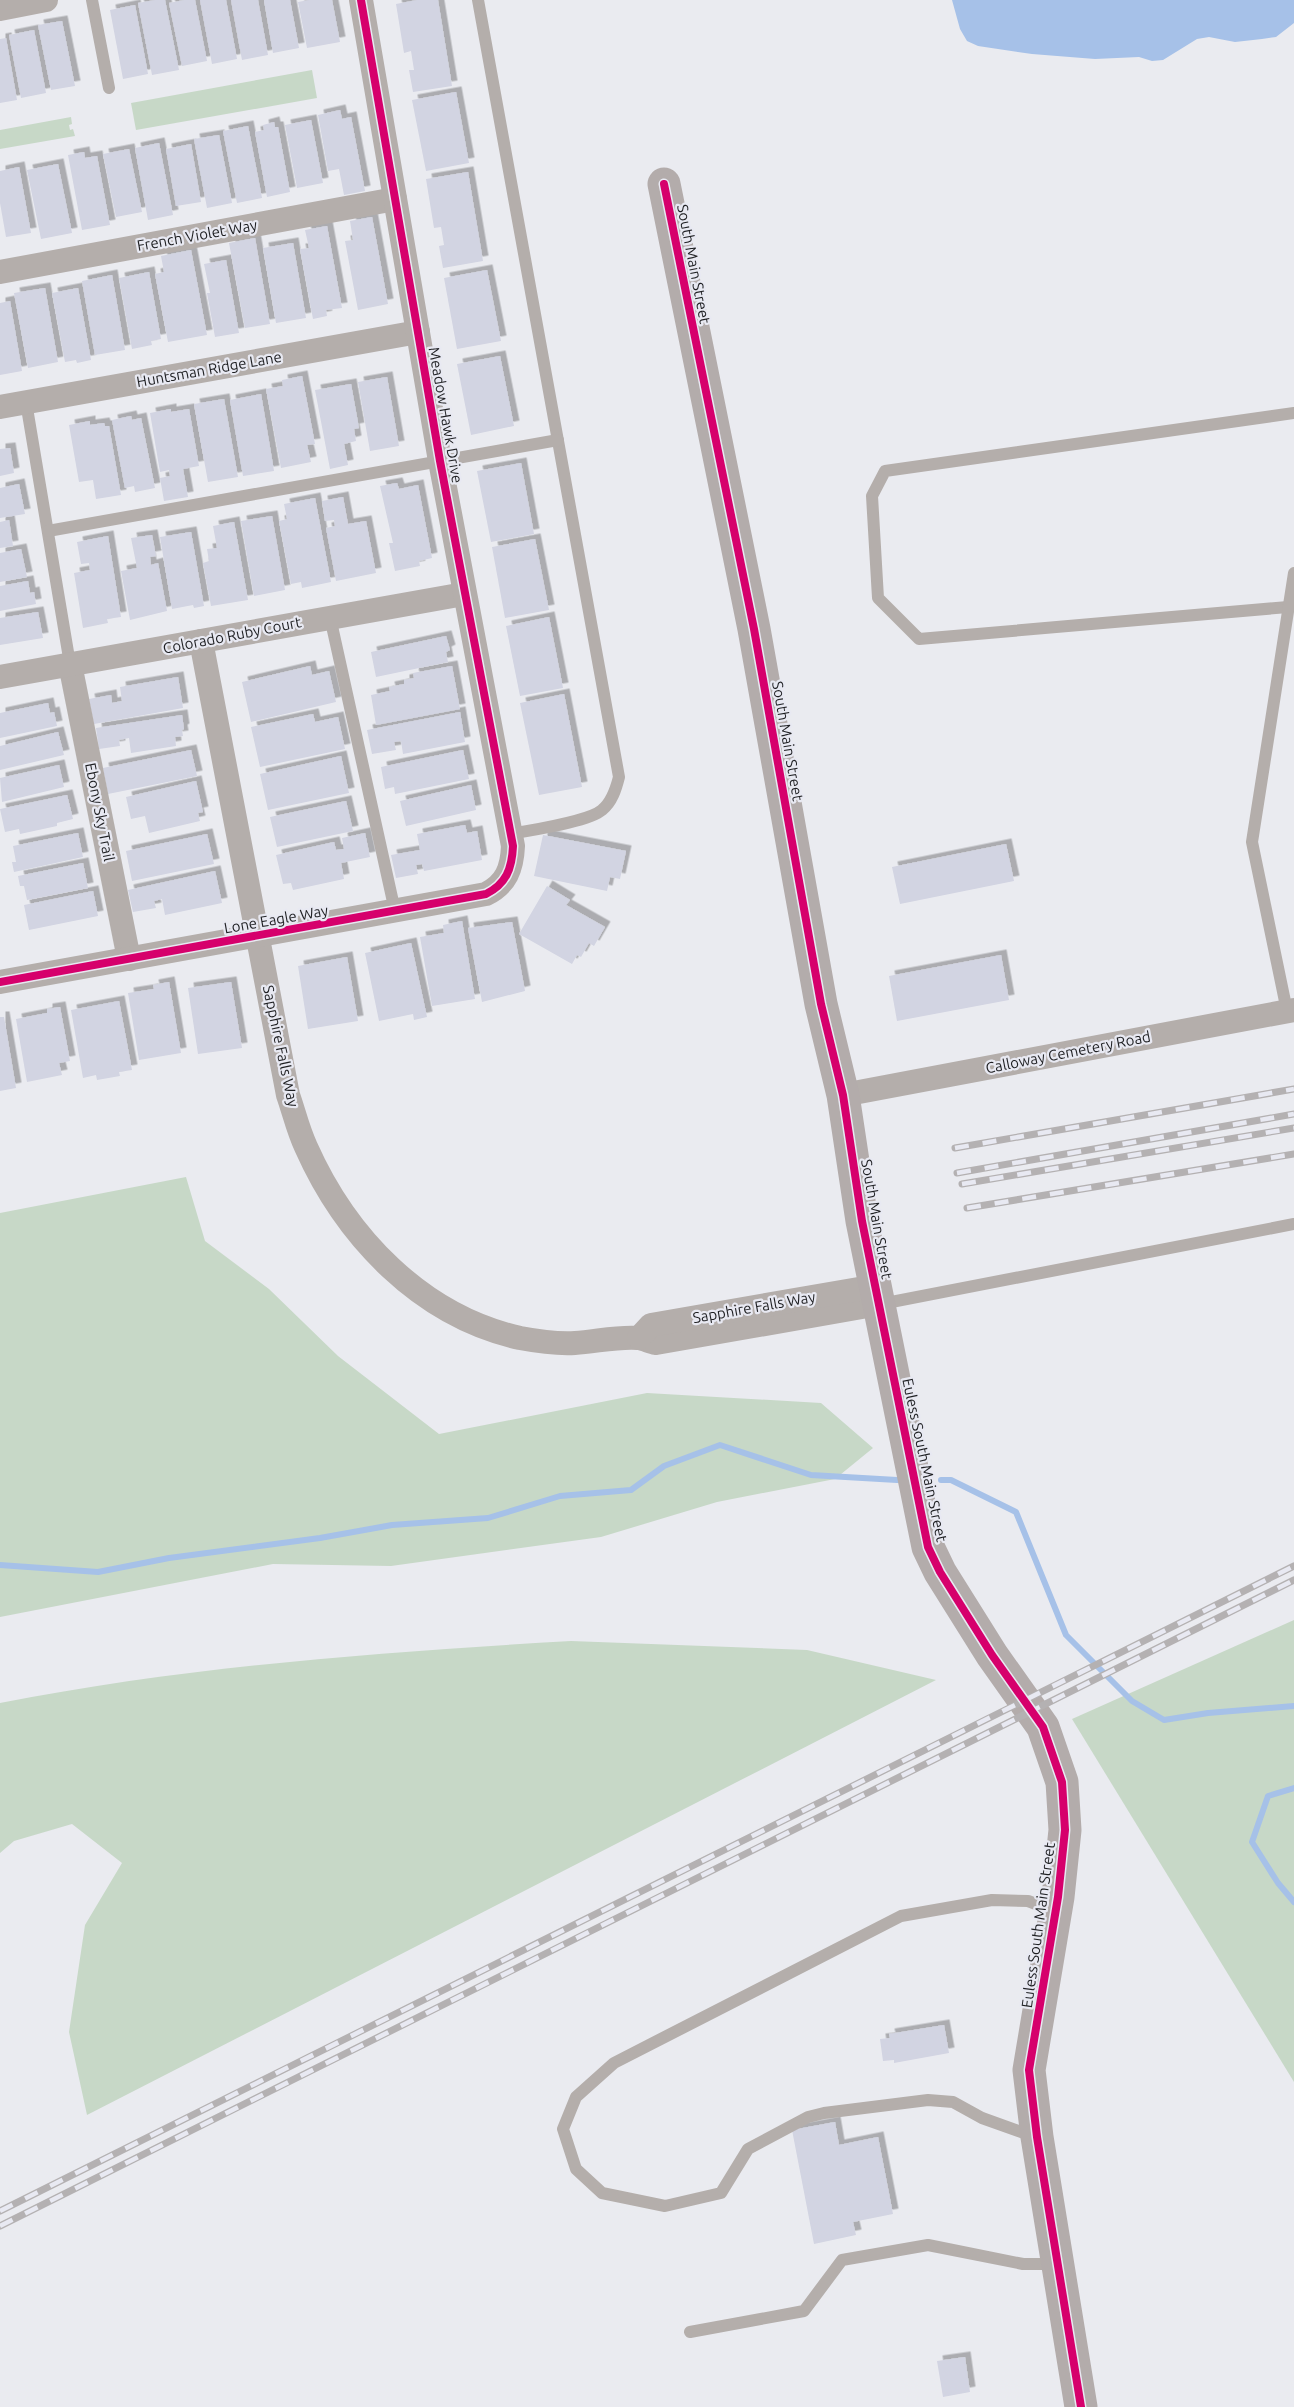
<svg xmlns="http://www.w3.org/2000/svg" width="1294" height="2407" font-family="Ubuntu,sans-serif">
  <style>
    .green { fill: #c7d8c7 }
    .water { fill: #a6c1e8 }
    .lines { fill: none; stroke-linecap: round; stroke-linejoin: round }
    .stream { stroke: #a6c1e8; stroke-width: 6 }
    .building { fill: #d2d4e2; filter: url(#shadow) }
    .lane { stroke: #b4aeab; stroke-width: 12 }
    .street { stroke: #b4aeab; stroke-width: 24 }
    .secondary { stroke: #b3acab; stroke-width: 33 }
    .rail-casing { stroke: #b4b1b2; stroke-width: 7 }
    .rail { stroke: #e8e9f2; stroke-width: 4.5; stroke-dasharray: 14; stroke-linecap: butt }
    .cycleway-casing { stroke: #e8e9f2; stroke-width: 11 }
    .cycleway { stroke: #d6006c; stroke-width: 8 }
    .labels { text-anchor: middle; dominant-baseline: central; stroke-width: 4.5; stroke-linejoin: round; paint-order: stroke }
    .street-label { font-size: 15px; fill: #1e1f22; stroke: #e8e9f2 }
  </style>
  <defs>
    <filter id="shadow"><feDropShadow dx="5.5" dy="-5.5" stdDeviation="0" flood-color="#0004"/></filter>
  </defs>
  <rect width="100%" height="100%" fill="#eaebf0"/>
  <g class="green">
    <path d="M312,70L317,98L136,130L131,103Z"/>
    <path d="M71,117L72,124L69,125L70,130L73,129L75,136L0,149V130Z"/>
    <path d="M186,1177L205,1241L269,1289L338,1356L439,1434L647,1393L821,1403L873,1448L835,1479L717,1502L601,1537L391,1566L273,1564L0,1617V1213Z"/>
    <path d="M1294,1620V2082L1072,1719Z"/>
    <path d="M571,1641L807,1650L936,1680L87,2115L69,2032L85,1925L122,1863L72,1824L14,1841L0,1853V1703C188,1666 381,1652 571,1641Z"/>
  </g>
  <path class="water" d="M952,0H1294V23L1276,37L1262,39L1235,42L1209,37L1197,39L1163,60L1152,61L1139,57L1095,59L1032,54L978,46L967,41L960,29Z"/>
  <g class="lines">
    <g class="stream">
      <path d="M941,1480H951L1016,1512L1066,1635L1132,1701L1164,1720L1208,1713L1294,1706"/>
      <path d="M0,1565L98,1572L169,1558L320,1538L392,1525L488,1518L560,1496L631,1490L664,1466L720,1445L811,1475L897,1480"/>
      <path d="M1294,1788L1268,1796L1252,1842L1278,1883L1294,1902"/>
    </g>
  </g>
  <g class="building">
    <path d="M155,0H165L179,70L152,75L138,3Z"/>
    <path d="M184,0H195L207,61L182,66L169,3Z"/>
    <path d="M200,0H226L237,59L212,64Z"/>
    <path d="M231,0H258L268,55L242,60Z"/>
    <path d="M264,0H290L299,48L273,53Z"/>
    <path d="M309,0H332L340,42L307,48L298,2Z"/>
    <path d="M417,0H438L452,86L413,92L409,70H414L411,51L404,53L396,4Z"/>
    <path d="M135,5L148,74L123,79L110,10Z"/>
    <path d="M62,21L75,86L51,90L38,25Z"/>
    <path d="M34,30L46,93L21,98L9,35Z"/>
    <path d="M6,38L17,100L0,103V39Z"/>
    <path d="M456,92L469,163L426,171L412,100Z"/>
    <path d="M340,110L342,119L351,117L365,191L344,195L339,169L328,171L318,115Z"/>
    <path d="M311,120L323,183L297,188L285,125Z"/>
    <path d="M274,122L275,127H278L290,192L267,197L255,132L264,130L263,125Z"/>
    <path d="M248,126L262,198L237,203L223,131Z"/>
    <path d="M219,135L232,203L207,208L194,139Z"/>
    <path d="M159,143L173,215L148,220L135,148Z"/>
    <path d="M191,144L201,202L176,206L166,149Z"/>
    <path d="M129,149L142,212L116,217L103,154Z"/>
    <path d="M84,152L85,158L97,156L110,225L82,230L68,155Z"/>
    <path d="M58,164L72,233L41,239L27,170Z"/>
    <path d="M19,167L31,233L6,237L0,203V171Z"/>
    <path d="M468,172L483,261L443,268L439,246L444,245L441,227L434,228L426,179Z"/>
    <path d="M372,217L388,304L358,310L345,241L353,240L350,221Z"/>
    <path d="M327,226L342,308L326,310L327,316L313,319L300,249L309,248L305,230Z"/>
    <path d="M255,238L270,324L245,328L229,243Z"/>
    <path d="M293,243L306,318L276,323L263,248Z"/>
    <path d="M191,250L207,335L168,342L155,274L164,272L161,256Z"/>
    <path d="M226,260L239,333L215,337L207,293H210L204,264Z"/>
    <path d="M487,270L501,341L457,349L444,278Z"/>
    <path d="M149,272L161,339L151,341L152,345L132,349L119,278Z"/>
    <path d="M112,275L125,350L95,355L82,281Z"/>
    <path d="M45,288L58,362L28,368L14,293Z"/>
    <path d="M78,288L91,360L77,363L76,360L65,362L52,293Z"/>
    <path d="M10,301L22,371L0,375V303Z"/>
    <path d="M500,356L514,426L471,435L457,364Z"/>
    <path d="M302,376L315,444L307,445L311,462L281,468L266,389L283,386L282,380Z"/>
    <path d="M387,377L399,446L370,451L358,382Z"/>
    <path d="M351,384L359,428L354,429L356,441L344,444L348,465L330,469L315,390Z"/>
    <path d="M261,394L274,471L243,476L230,400Z"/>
    <path d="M224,399L238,477L208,482L194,404Z"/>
    <path d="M171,409V412L189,409L199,466L183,469L188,497L164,501L160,478L170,476L169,470L160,472L150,413Z"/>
    <path d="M131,416L132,420L141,418L155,488L135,492L134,486L125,488L112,420Z"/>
    <path d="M90,421V425L104,423L105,426H109L121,495L96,499L93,480L79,482L69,425Z"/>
    <path d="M10,448L14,473L0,476V449Z"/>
    <path d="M521,463L534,534L491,542L477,471Z"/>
    <path d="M397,483L399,489L418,485L432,558L419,561L420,566L395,571L389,543H393L380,486Z"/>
    <path d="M19,484L25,514L0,518V488Z"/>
    <path d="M343,497L348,524L366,521L376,573L336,581L326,528L335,526L334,520L325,521L322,501Z"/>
    <path d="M315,498L331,582L302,588L301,582L291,584L279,521L287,519L284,504Z"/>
    <path d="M272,516L285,590L254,596L241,521Z"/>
    <path d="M9,520L13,546L0,548V522Z"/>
    <path d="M234,522L248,600L211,606L203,563L209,561L207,549L217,548L213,526Z"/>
    <path d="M191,532L204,606L194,608L193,605L172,609L160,537Z"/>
    <path d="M152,535L156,556L150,557L151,565L158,563L167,611L130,620L121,571L137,568L131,538Z"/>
    <path d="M108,536L121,617L107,619L108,623L83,628L74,573L90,570L89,563L81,564L77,542Z"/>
    <path d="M535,539L549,610L505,618L492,547Z"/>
    <path d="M21,549L27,577L0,582V553Z"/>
    <path d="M28,581L30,593L34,592L36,604L0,611V586Z"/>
    <path d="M38,612L43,638L0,645V618Z"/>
    <path d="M549,617L563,688L520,696L506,626Z"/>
    <path d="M446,636L450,650L446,652L448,662L376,677L371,652Z"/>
    <path d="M310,666L312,675L329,671L336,702L251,722L242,682Z"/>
    <path d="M452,666L460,709L376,725L371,695L390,691L389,687L404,684V680L414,678L413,673Z"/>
    <path d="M178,677L183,708L94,724L89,699L111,695L112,703L122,701L120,687Z"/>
    <path d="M564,694L582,787L539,795L520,703Z"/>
    <path d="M48,703L50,713L54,712L57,726L0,738V713Z"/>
    <path d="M460,712L465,742L403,754L401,741L394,742L396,750L372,754L367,730Z"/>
    <path d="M313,714L315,722L338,717L345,749L260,767L251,727Z"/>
    <path d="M182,715L184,729L182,730L183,736L175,737L176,746L131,753L129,738L119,740L120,746L99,749L96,728Z"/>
    <path d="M58,732L64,755L0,770V746Z"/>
    <path d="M191,750L197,776L108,794L103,768Z"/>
    <path d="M463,750L469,779L395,794L394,787L385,789L381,767Z"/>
    <path d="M341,756L349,793L268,810L260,774Z"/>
    <path d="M59,765L64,787L2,802L0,778Z"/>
    <path d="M196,781L203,812L198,813L200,821L149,833L145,816L131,819L126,797Z"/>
    <path d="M471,785L476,810L406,826L400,801Z"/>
    <path d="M67,795L73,819L57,823V826L20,834L19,829L5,832L0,809Z"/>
    <path d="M346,801L353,831L277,847L270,817Z"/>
    <path d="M465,825L467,833L477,831L482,860L424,871L422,864L416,865L418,874L396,878L391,855L420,850L417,834Z"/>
    <path d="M78,833L83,857L14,872L12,862H16L13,846Z"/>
    <path d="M365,833L370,857L341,863L344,879L293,890L291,883L283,884L276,855L334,842L336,850L344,849L342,838Z"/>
    <path d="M207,834L214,864L132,881L126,851Z"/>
    <path d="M543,835L626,851L620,879L610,877L607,891L534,876Z"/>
    <path d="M1006,844L1014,881L900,904L892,867Z"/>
    <path d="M83,863L88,888L27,900L24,886H20L18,876Z"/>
    <path d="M215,871L222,903L165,915L162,899L154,901L156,908L133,912L128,890Z"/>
    <path d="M547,886L570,900L566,905L605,927L594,946L589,943L581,957L577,955L572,964L519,934Z"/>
    <path d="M93,891L98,916L29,930L24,905Z"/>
    <path d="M462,921L475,999L432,1006L420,937L444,933L443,925Z"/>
    <path d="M512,922L525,991L482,1002L468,928Z"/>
    <path d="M411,943L427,1017L414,1020L413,1014L379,1021L365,953Z"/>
    <path d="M1001,955L1009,1000L897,1021L889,976Z"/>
    <path d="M347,957L358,1021L308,1029L298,966Z"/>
    <path d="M169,982L181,1053L139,1060L128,993L154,989L153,985Z"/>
    <path d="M231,982L242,1048L198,1054L188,988Z"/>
    <path d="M119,1001L132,1070L119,1072L120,1076L97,1080L96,1075L83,1078L71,1010Z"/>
    <path d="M60,1007L70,1061L59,1063L62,1075L27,1082L16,1019L47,1013V1009Z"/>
    <path d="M0,1017H4L16,1088L0,1091Z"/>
    <path d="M944,2025L949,2053L894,2063V2060L883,2061L880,2039L890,2038L889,2034Z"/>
    <path d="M835,2122L839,2145L878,2137L893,2214L853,2222L856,2235L814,2244L792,2130Z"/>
    <path d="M965,2357L970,2392L943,2397L937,2361Z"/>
  </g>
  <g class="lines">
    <g class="lane">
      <path d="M92,0L109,88"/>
      <path d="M478,0L619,777C616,789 612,802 602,810C588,822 531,830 511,834"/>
      <path d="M26,402L70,664"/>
      <path d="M48,531L558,440"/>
      <path d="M1288,607L919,639L878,598L872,496L885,471L1294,413"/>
      <path d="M330,617L395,911"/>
      <path d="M1287,1011L1252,842L1294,573"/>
      <path d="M881,1304L1294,1224"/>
      <path d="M1035,2137L982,2118L953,2102L928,2100L824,2113L808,2117L748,2149L721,2193L665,2206L602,2193L576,2169L563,2129L576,2097L614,2063L901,1916L992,1900L1028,1901L1055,1911"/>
      <path d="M690,2332L804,2311L842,2260L928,2245L1023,2264H1055"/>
    </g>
    <g class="street">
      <path d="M0,9L46,0"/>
      <path d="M0,272L395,199"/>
      <path d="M0,407L418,332"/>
      <path d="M201,641L288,1095C294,1112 298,1130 306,1147C346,1237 421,1316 520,1338C536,1341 558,1344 575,1343C595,1342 618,1336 639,1338C644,1339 651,1342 656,1343L879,1304"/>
      <path d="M70,664L129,959"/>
      <path d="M0,677L464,594"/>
      <path d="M0,982L486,894C506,884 512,869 513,846L440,461L361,0"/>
      <path d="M843,1095L1294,1010"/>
      <path d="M639,1338L651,1325L876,1286"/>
    </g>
    <path class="secondary" d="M664,184L754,629L821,1004L843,1095L862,1221L928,1547L940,1572L992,1655L1043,1727L1062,1782L1065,1830L1058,1897L1029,2070L1037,2137L1081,2407"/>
    <g class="rail-casing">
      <g id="rail">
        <path d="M955,1148L1294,1089"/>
        <path d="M957,1173L1294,1114"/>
        <path d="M962,1184L1294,1128"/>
        <path d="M967,1208L1294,1154"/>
        <path d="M0,2211L1294,1566"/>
        <path d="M0,2226L1294,1580"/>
      </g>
    </g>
    <use href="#rail" class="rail"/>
    <g class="cycleway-casing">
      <g id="cycleway">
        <path d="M664,184L754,629L821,1004L843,1095L862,1221L928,1547L940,1572L992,1655L1043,1727L1062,1782L1065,1830L1058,1897L1029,2070L1037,2137L1081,2407"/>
        <path d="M0,982L486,894C506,884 512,869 513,846L440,461L361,0"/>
      </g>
    </g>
    <use href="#cycleway" class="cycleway"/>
  </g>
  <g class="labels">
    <g class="street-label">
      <text transform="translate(197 235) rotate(-10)">French Violet Way</text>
      <text transform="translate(694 264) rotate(79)">South Main Street</text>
      <text transform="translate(209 369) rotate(-10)">Huntsman Ridge Lane</text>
      <text transform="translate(446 415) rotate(80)">Meadow Hawk Drive</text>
      <text transform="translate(232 635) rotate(-11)">Colorado Ruby Court</text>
      <text transform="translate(788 741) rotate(80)">South Main Street</text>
      <text transform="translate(100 812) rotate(79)">Ebony Sky Trail</text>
      <text transform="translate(276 919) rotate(-10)">Lone Eagle Way</text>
      <text transform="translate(281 1046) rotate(78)">Sapphire Falls Way</text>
      <text transform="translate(1068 1052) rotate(-11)">Calloway Cemetery Road</text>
      <text transform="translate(877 1219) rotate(80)">South Main Street</text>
      <text transform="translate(754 1307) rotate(-10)">Sapphire Falls Way</text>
      <text transform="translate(925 1460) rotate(78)">Euless South Main Street</text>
      <text transform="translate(1038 1925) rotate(-82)">Euless South Main Street</text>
    </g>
  </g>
</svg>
